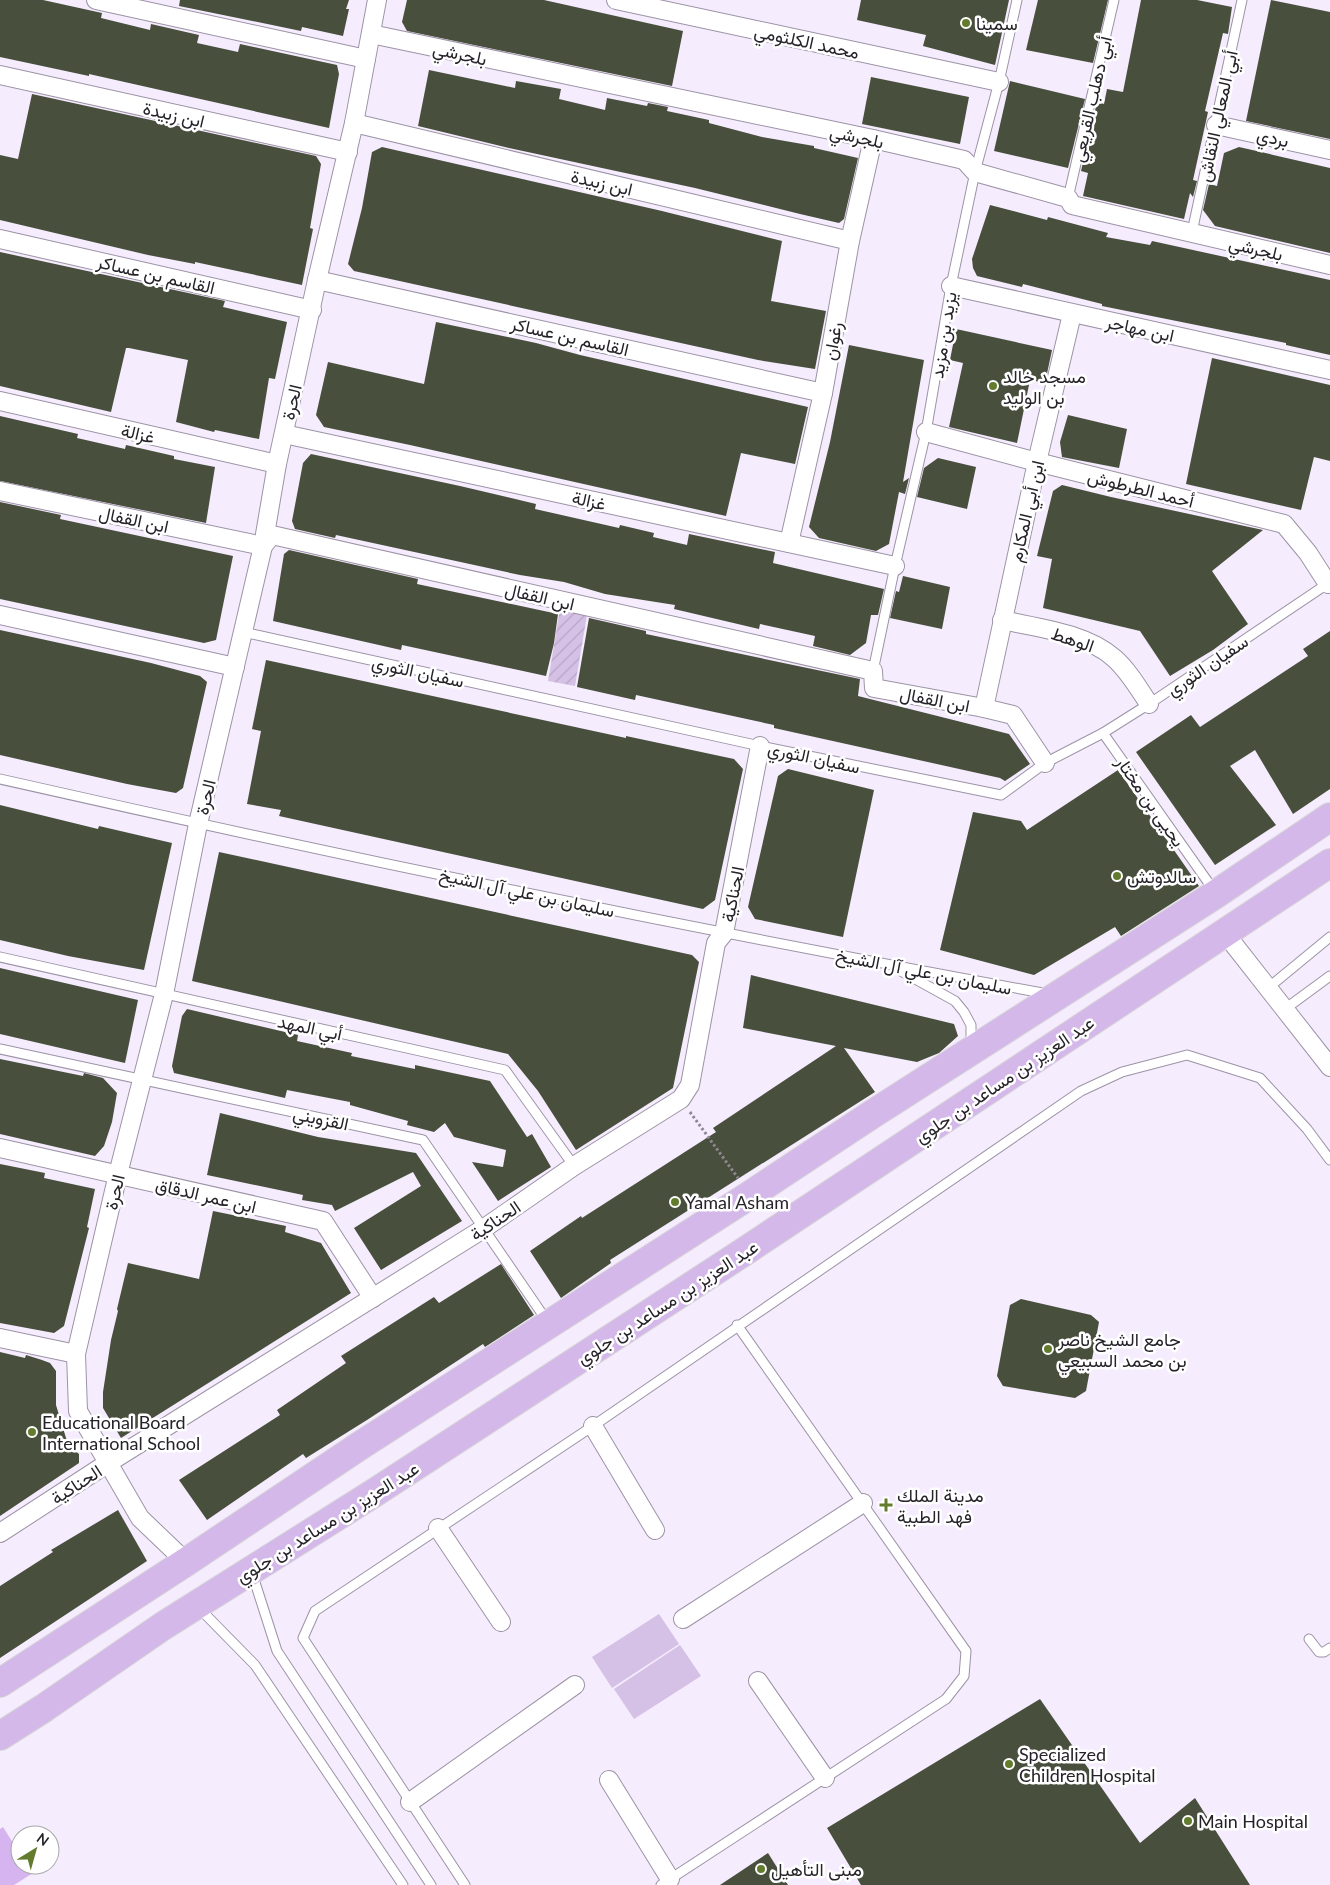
<svg xmlns="http://www.w3.org/2000/svg" width="1330" height="1885" font-family="Lato,Vazirmatn,sans-serif">
  <style>
    .grass { fill: #d5c0e6 }
    .garden { fill: url(#garden-furrows) }
    .water { fill: #d5b4ef }
    .building { fill: #484f3d }
    .lines { fill: none; stroke-linecap: round; stroke-linejoin: round }
    .lane-casing { stroke: #9d93a6; stroke-width: 11 }
    .street-casing { stroke: #9d93a6; stroke-width: 20 }
    .primary-casing { stroke: #d8d7d8; stroke-width: 30 }
    .path { stroke: #8e8894; stroke-width: 3; stroke-dasharray: 2.5 2.5; stroke-linecap: butt }
    .lane { stroke: #fff; stroke-width: 9 }
    .street { stroke: #fff; stroke-width: 18 }
    .primary { stroke: #d4b8e9; stroke-width: 28 }
    .poi-dot { fill: #627b2d; stroke: #fff; stroke-width: 2 }
    .labels { text-anchor: middle; dominant-baseline: central; stroke-width: 5; stroke-linejoin: round; paint-order: stroke }
    .poi-label { font-size: 18px; fill: #262229; stroke: #fff; text-anchor: start }
    .street-label { font-size: 18px; fill: #262229; stroke: #fff }
  </style>
  <defs>
    <pattern id="garden-furrows" width="10" height="10" patternUnits="userSpaceOnUse" patternTransform="scale(1.25)"><rect width="10" height="10" fill="#d5c0e6"/><path d="M-1 1l2-2M0 10L10 0M9 11l2-2" fill="none" stroke="#b7a5c5"/></pattern>
  </defs>
  <rect width="100%" height="100%" fill="#f5ecfd"/>
  <g class="grass">
    <path d="M659,1614L679,1644L612,1688L592,1657Z"/>
    <path d="M680,1645L701,1676L634,1719L614,1689Z"/>
  </g>
  <path class="garden" d="M560,609L587,615L575,686L548,681Z"/>
  <path class="water" d="M3,1827L20,1854V1865H27L33,1873L14,1885H0V1829Z"/>
  <g class="building">
    <path d="M0,0H43L102,13L101,18L150,30L151,24L199,35L197,43L238,52L240,44L337,65L339,74L329,128L89,74V76L0,57Z"/>
    <path d="M180,0H349L346,9H349L343,36L302,27L301,31L179,6Z"/>
    <path d="M407,0H544L683,31L672,86L407,31L402,22Z"/>
    <path d="M861,0H1009L995,65L923,46L926,35L857,20Z"/>
    <path d="M1038,0H1108L1093,63L1026,50Z"/>
    <path d="M1141,0H1197L1232,7L1228,34L1223,33L1205,111L1208,112L1193,180L1197,181L1193,197L1190,193L1184,219L1083,196L1088,173L1081,171L1097,102L1104,104L1107,89L1123,92Z"/>
    <path d="M1271,0L1330,12V139L1246,121Z"/>
    <path d="M429,70L515,88L516,81L561,89L559,99L605,110L607,98L647,106L648,103L668,107L667,111L709,120V123L762,137L814,146V148L858,158L844,219L839,223L800,214L695,188L509,148L418,126Z"/>
    <path d="M871,77L969,97L960,144L862,124Z"/>
    <path d="M1010,81L1085,99L1068,168L994,151Z"/>
    <path d="M32,94L316,156L321,164L310,228L313,229L302,285L195,262V264L148,255L0,220V155L18,159Z"/>
    <path d="M382,147L662,211L782,241L771,301L826,311L815,369L758,360L354,271L348,264L362,208L372,152Z"/>
    <path d="M1239,147L1330,168V253L1215,226L1203,210L1209,184L1217,186L1224,153Z"/>
    <path d="M990,205L1047,220L1048,217L1108,233L1106,237L1150,245L1152,241L1330,280V355L1286,345V343L1102,306V304L1023,284L1022,287L977,276L973,268L972,259Z"/>
    <path d="M0,252L225,301L223,307L287,322L275,379L269,378L259,439L215,430L214,432L176,422L188,360L129,348H126L111,412L0,386Z"/>
    <path d="M436,322L536,343L580,355L808,407L795,464L741,453L726,516L410,445L324,427L316,415L328,362L424,384Z"/>
    <path d="M956,329L1052,350L1045,383L1030,380L1017,443L949,427L963,363L950,360Z"/>
    <path d="M849,345L924,360L903,482L909,478L905,494L899,492L889,544L876,551L819,538L809,527L830,442Z"/>
    <path d="M1212,358L1330,385V461L1314,457L1301,510L1186,484Z"/>
    <path d="M1068,415L1127,429L1119,468L1062,457L1060,442Z"/>
    <path d="M0,416L78,434L77,438L125,449L126,445L174,456V459L215,467L206,523L0,481Z"/>
    <path d="M311,454L460,486L536,504L535,509L619,528L620,525L654,533L653,537L687,545L689,534L775,552L773,563L884,589L878,615H871L866,643L850,655L813,646L815,636L760,624L759,629L674,609L675,605L605,594L564,582L520,575L336,535L335,538L295,529L292,521L303,463Z"/>
    <path d="M938,458L976,467L967,509L917,497L924,468Z"/>
    <path d="M1062,485L1111,497L1263,530L1212,571L1248,624L1213,650L1170,676L1140,631L1043,608L1052,559L1037,556L1053,491Z"/>
    <path d="M0,502L61,515L60,519L233,556L216,640L204,643L0,599Z"/>
    <path d="M289,550L418,579L417,584L558,614L554,643L546,676L402,645L401,650L273,621L284,554Z"/>
    <path d="M903,576L950,587L942,629L890,618L896,591L899,592Z"/>
    <path d="M589,618L646,631V634L860,679L858,696L1009,734L1030,764L1005,781L1000,778L774,728V725L636,695L635,700L577,687Z"/>
    <path d="M0,630L151,663L200,676L207,682L183,788L176,793L127,784L0,755Z"/>
    <path d="M1330,631V789L1293,814L1255,750L1230,766L1276,825L1215,865L1136,752L1191,715L1200,727L1308,656L1303,649Z"/>
    <path d="M266,660L626,738V736L734,759L743,769L715,900L703,909L279,816L281,810L247,804L261,731L252,729Z"/>
    <path d="M788,769L874,790L843,937L755,919L748,907L778,776Z"/>
    <path d="M1118,770L1199,886L1121,936L1115,927L1034,975L940,950L973,812L1021,821L1027,830Z"/>
    <path d="M0,805L98,829L99,826L172,843L144,970L68,956L0,940Z"/>
    <path d="M219,852L692,955L699,962L673,1088L576,1150L538,1091L508,1054L192,981Z"/>
    <path d="M0,968L138,1000L125,1063L0,1034Z"/>
    <path d="M751,975L954,1024L958,1036L939,1053L917,1062L844,1048L875,1092L610,1260L611,1263L561,1298L530,1251L581,1216L582,1218L716,1132L713,1128L836,1046L743,1028Z"/>
    <path d="M187,1009L298,1035L297,1041L352,1053L351,1056L415,1069V1065L490,1081L527,1137L532,1134L551,1167L498,1201L472,1162L503,1167L506,1150L454,1137L445,1123L434,1132L407,1125L408,1121L350,1105V1102L287,1090L285,1098L174,1073L172,1066L182,1016Z"/>
    <path d="M0,1059L83,1076L84,1073L103,1078L117,1093L112,1122L104,1146L95,1156L0,1134Z"/>
    <path d="M220,1113L318,1137L416,1153L462,1221L381,1270L354,1228L421,1186L413,1172L335,1211L332,1205L302,1200L303,1195L207,1175Z"/>
    <path d="M0,1164L45,1173L44,1178L95,1189L87,1227L89,1228L64,1326L54,1333L0,1323Z"/>
    <path d="M213,1211L286,1226L285,1232L321,1243L351,1293L121,1438L103,1408V1392L111,1340L118,1311L117,1309L128,1263L199,1279Z"/>
    <path d="M501,1264L534,1315L485,1347L483,1344L367,1420L306,1458L303,1454L207,1520L179,1480L280,1415L277,1410L346,1363L341,1356L434,1297L439,1303Z"/>
    <path d="M1021,1299L1091,1315L1099,1322L1086,1391L1075,1398L1003,1386L997,1376L1010,1305Z"/>
    <path d="M0,1352L25,1358L26,1355L42,1360L50,1363L56,1371V1405L66,1438L73,1449L79,1454V1463L0,1516Z"/>
    <path d="M118,1510L147,1561L0,1658V1586L53,1552L51,1550Z"/>
    <path d="M1040,1699L1140,1843L1195,1798L1250,1885H861L827,1828Z"/>
    <path d="M768,1853L788,1885H720Z"/>
  </g>
  <g class="lines">
    <g class="lane-casing">
      <g id="lane">
        <path d="M1068,198L1114,0"/>
        <path d="M1192,232L1242,0"/>
        <path d="M243,632L760,746L1001,795L1045,763L1103,733L1149,704L1330,582"/>
        <path d="M873,671L895,566L926,432L951,286L975,172L999,82L1017,0"/>
        <path d="M1103,733L1215,892"/>
        <path d="M0,779C348,858 697,930 1048,994"/>
        <path d="M0,957L505,1070L574,1166"/>
        <path d="M899,970L955,1001L964,1012L971,1025V1046"/>
        <path d="M1268,988L1330,937"/>
        <path d="M1285,1009L1330,976"/>
        <path d="M0,1049L423,1140L547,1321"/>
        <path d="M252,1573L277,1651L431,1885"/>
        <path d="M198,1607L255,1665L403,1885"/>
        <path d="M1309,1639L1319,1652H1324L1330,1648"/>
        <path d="M465,1885L303,1638L315,1611L593,1426L1081,1091L1122,1072L1187,1055L1260,1078L1307,1129L1330,1160"/>
        <path d="M661,1885L946,1699L964,1676L966,1651L737,1325"/>
      </g>
    </g>
    <g class="street-casing">
      <g id="street">
        <path d="M96,0L366,59"/>
        <path d="M616,0L999,82"/>
        <path d="M371,34L873,139L964,160L975,172L1068,198L1072,205L1330,265"/>
        <path d="M0,75L348,152"/>
        <path d="M354,123L850,241"/>
        <path d="M1216,125L1330,150"/>
        <path d="M0,239L312,310"/>
        <path d="M317,280L823,393"/>
        <path d="M951,286C1077,315 1204,341 1330,370"/>
        <path d="M0,401L277,464"/>
        <path d="M926,432L1037,462L1284,524L1308,553L1328,584"/>
        <path d="M284,434L895,566"/>
        <path d="M0,491L263,546L272,535L873,671L874,688L984,708L1013,715L1045,763"/>
        <path d="M789,543L823,393L850,241L873,139"/>
        <path d="M0,615L235,667"/>
        <path d="M1002,620C1038,628 1086,633 1114,658C1128,670 1139,689 1149,704"/>
        <path d="M984,708L1037,462L1072,314"/>
        <path d="M1224,932L1330,1067"/>
        <path d="M0,1148L323,1221L373,1298"/>
        <path d="M0,1338L76,1354"/>
        <path d="M593,1426L655,1530"/>
        <path d="M438,1528L501,1622"/>
        <path d="M0,1533L108,1463L483,1229L574,1166L681,1099L690,1085L716,943L724,933L760,746"/>
        <path d="M186,1562L140,1518L78,1411L76,1354L118,1174L164,994L198,824L263,546L277,464L317,280L354,123L377,0"/>
        <path d="M683,1619L863,1503"/>
        <path d="M758,1681L825,1778"/>
        <path d="M609,1780L670,1879"/>
        <path d="M410,1802L575,1685"/>
      </g>
    </g>
    <g class="primary-casing">
      <g id="primary">
        <path d="M0,1683L186,1562L361,1445L750,1195L871,1115L1216,894L1330,817"/>
        <path d="M0,1736L44,1708L163,1626L374,1493L736,1257L1330,863"/>
      </g>
    </g>
    <path class="path" d="M690,1112L738,1178"/>
    <use href="#lane" class="lane"/>
    <use href="#street" class="street"/>
    <use href="#primary" class="primary"/>
  </g>
  <g class="poi-dot">
    <circle cx="966" cy="23" r="5"/>
    <circle cx="993" cy="386" r="5"/>
    <circle cx="1117" cy="876" r="5"/>
    <circle cx="675" cy="1202" r="5"/>
    <circle cx="1048" cy="1349" r="5"/>
    <circle cx="32" cy="1432" r="5"/>
    <path d="M883.5 1497.5h5v5h5v5h-5v5h-5v-5h-5v-5h5z"/>
    <circle cx="1009" cy="1764" r="5"/>
    <circle cx="1188" cy="1821" r="5"/>
    <circle cx="761" cy="1869" r="5"/>
  </g>
  <g class="labels">
    <g class="poi-label">
      <text x="976" y="23">سمينا</text>
      <text x="1003" y="376">مسجد خالد<tspan x="1003" dy="21">بن الوليد</tspan></text>
      <text x="1127" y="876">سالدوتش</text>
      <text x="685" y="1202">Yamal Asham</text>
      <text x="1058" y="1339">جامع الشيخ ناصر<tspan x="1058" dy="21">بن محمد السبيعي</tspan></text>
      <text x="42" y="1422">Educational Board<tspan x="42" dy="21">International School</tspan></text>
      <text x="897" y="1495">مدينة الملك<tspan x="897" dy="21">فهد الطبية</tspan></text>
      <text x="1019" y="1754">Specialized<tspan x="1019" dy="21">Children Hospital</tspan></text>
      <text x="1198" y="1821">Main Hospital</text>
      <text x="771" y="1869">مبنى التأهيل</text>
    </g>
    <g class="street-label">
      <text transform="translate(807 41) rotate(12)">محمد الكلثومي</text>
      <text transform="translate(460 53) rotate(12)">بلجرشي</text>
      <text transform="translate(1091 99) rotate(-77)">أبي دهلب القريعي</text>
      <text transform="translate(174 114) rotate(13)">ابن زبيدة</text>
      <text transform="translate(1217 116) rotate(-78)">أبي المعالي النقاش</text>
      <text transform="translate(857 136) rotate(12)">بلجرشي</text>
      <text transform="translate(1273 137) rotate(13)">بردي</text>
      <text transform="translate(602 182) rotate(13)">ابن زبيدة</text>
      <text transform="translate(1256 248) rotate(13)">بلجرشي</text>
      <text transform="translate(156 274) rotate(13)">القاسم بن عساكر</text>
      <text transform="translate(1140 328) rotate(12)">ابن مهاجر</text>
      <text transform="translate(943 335) rotate(-81)">يزيد بن مزيد</text>
      <text transform="translate(570 336) rotate(13)">القاسم بن عساكر</text>
      <text transform="translate(832 341) rotate(-80)">رغوان</text>
      <text transform="translate(291 402) rotate(-77)">الحرة</text>
      <text transform="translate(138 433) rotate(13)">غزالة</text>
      <text transform="translate(1141 488) rotate(14)">أحمد الطرطوش</text>
      <text transform="translate(589 500) rotate(12)">غزالة</text>
      <text transform="translate(1026 511) rotate(-77)">ابن أبي المكارم</text>
      <text transform="translate(134 519) rotate(12)">ابن القفال</text>
      <text transform="translate(540 596) rotate(13)">ابن القفال</text>
      <text transform="translate(1073 639) rotate(19)">الوهط</text>
      <text transform="translate(1207 665) rotate(-34)">سفيان الثوري</text>
      <text transform="translate(418 671) rotate(12)">سفيان الثوري</text>
      <text transform="translate(935 699) rotate(11)">ابن القفال</text>
      <text transform="translate(814 757) rotate(12)">سفيان الثوري</text>
      <text transform="translate(205 797) rotate(-77)">الحرة</text>
      <text transform="translate(1151 801) rotate(55)">يحيى بن مختار</text>
      <text transform="translate(527 892) rotate(12)">سليمان بن علي آل الشيخ</text>
      <text transform="translate(732 894) rotate(-79)">الحناكية</text>
      <text transform="translate(924 971) rotate(11)">سليمان بن علي آل الشيخ</text>
      <text transform="translate(310 1027) rotate(12)">أبي المهد</text>
      <text transform="translate(1004 1079) rotate(-34)">عبد العزيز بن مساعد بن جلوي</text>
      <text transform="translate(321 1118) rotate(12)">القزويني</text>
      <text transform="translate(114 1192) rotate(-77)">الحرة</text>
      <text transform="translate(206 1195) rotate(13)">ابن عمر الدقاق</text>
      <text transform="translate(495 1220) rotate(-34)">الحناكية</text>
      <text transform="translate(667 1302) rotate(-33)">عبد العزيز بن مساعد بن جلوي</text>
      <text transform="translate(76 1484) rotate(-33)">الحناكية</text>
      <text transform="translate(327 1522) rotate(-32)">عبد العزيز بن مساعد بن جلوي</text>
    </g>
  </g>
  <g transform="translate(35 1850) rotate(37)"><circle r="24" fill="#ffffff" stroke="#a8a7a9"/>
  <path d="M0-4L9 19L0 12L-9 19Z" fill="#627b2d"/>
  <text y="-8" font-size="14" font-weight="bold" text-anchor="middle" fill="#262229">N</text>
  </g>
</svg>
